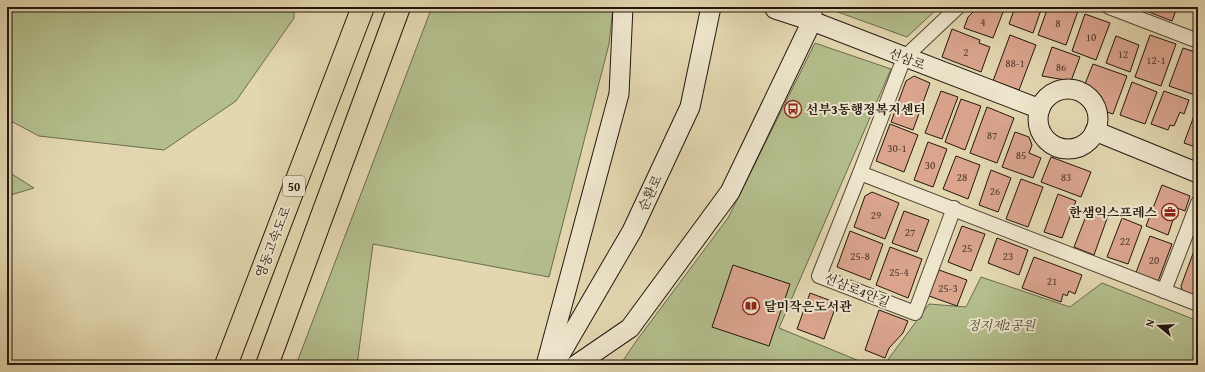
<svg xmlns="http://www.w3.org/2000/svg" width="1205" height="372" font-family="'Gentium Book Plus','Noto Serif KR',serif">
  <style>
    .green { fill: #b3be8c; stroke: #6c6a4e }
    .building { fill: #daa48d; stroke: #24170f }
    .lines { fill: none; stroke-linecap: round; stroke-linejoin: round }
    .street-casing { stroke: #544737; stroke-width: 16 }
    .secondary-casing { stroke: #24170f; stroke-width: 21 }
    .highway-casing { stroke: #24170f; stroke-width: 24 }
    .street { stroke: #ede5cc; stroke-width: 14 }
    .secondary { stroke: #ede5cc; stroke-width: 19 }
    .highway { stroke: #e3d7b0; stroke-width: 22 }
    .labels { text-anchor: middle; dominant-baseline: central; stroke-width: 4; stroke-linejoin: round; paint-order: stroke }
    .number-label { font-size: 11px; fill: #523a2e }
    .shield { fill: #ede5cc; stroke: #605548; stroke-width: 1 }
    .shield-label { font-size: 12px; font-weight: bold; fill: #24170f }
    .street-label { font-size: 13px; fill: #24170f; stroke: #ede5cc }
    .poi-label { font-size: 13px; font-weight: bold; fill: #24170f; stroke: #ede5cc; text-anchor: start }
    .park-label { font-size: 13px; font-style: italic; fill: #4f4934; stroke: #ede5cc }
  </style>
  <rect width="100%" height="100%" fill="#e3d7b0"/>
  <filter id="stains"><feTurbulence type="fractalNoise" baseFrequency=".005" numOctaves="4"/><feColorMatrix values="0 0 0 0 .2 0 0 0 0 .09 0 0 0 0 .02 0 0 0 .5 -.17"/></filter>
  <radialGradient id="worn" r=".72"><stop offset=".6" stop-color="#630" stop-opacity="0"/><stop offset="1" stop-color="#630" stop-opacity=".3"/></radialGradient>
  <g class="green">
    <path d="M7,7H294V18L236,101L164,150L39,136L7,119Z"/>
    <path d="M432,7H613L609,44L549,277L373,244L357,365H296Z"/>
    <path d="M824,7H939L907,37Z"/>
    <path d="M815,43L891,69L779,328L869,365H620L637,340L728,218Z"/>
    <path d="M7,171L34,188L7,196Z"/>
    <path d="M981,277L1070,307L1102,283L1198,321V365H884L929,304L966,307Z"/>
  </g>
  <g class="building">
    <path d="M978,7H1005L993,38L964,28L968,17Z"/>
    <path d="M1015,7H1042L1033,33L1009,24Z"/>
    <path d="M1048,7H1066L1078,11L1066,45L1038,35Z"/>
    <path d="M1151,7H1177L1172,21L1149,12Z"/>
    <path d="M1193,7H1198V12L1192,10Z"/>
    <path d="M1085,14L1110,23L1096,60L1072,51Z"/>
    <path d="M952,29L980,40L979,43L990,47L981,72L942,57Z"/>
    <path d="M1010,35L1036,45L1019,90L993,81Z"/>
    <path d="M1150,35L1176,44L1161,86L1135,77Z"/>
    <path d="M1116,36L1139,45L1130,72L1106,63Z"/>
    <path d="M1052,47L1080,57L1071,81L1042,76Z"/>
    <path d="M1183,48L1198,53V87L1195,95L1169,86Z"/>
    <path d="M1093,64L1127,76L1113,114L1104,111L1106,108L1101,106L1103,102L1099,100L1101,96L1095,94L1085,84Z"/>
    <path d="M914,76L930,83L913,130L891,122L906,81Z"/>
    <path d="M1132,82L1157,92L1145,124L1120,115Z"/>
    <path d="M941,91L958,97L942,139L925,133Z"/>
    <path d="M1164,91L1189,100L1184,114L1180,112L1174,126L1170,125L1168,130L1151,124Z"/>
    <path d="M961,99L981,106L965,150L945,142Z"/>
    <path d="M987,107L1014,118L997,163L970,153Z"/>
    <path d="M1195,113L1198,114V148L1184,143Z"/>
    <path d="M890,124L918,135L904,172L876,161Z"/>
    <path d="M1015,132L1029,137L1032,145L1029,153L1041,158L1033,178L1002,167Z"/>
    <path d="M928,142L947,149L933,187L914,180Z"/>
    <path d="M956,156L980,165L968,199L943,189Z"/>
    <path d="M1051,157L1091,172L1081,197L1041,182Z"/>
    <path d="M991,170L1011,178L998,212L979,205Z"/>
    <path d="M1021,179L1043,187L1028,227L1006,219Z"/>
    <path d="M1162,185L1190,196L1185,211L1177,208L1168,235L1146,226Z"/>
    <path d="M872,192L899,203L885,239L854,227L865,196Z"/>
    <path d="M1058,194L1076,201L1062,238L1044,232Z"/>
    <path d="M1090,206L1109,213L1094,255L1074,247Z"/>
    <path d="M904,211L929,220L917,252L892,243Z"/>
    <path d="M1122,218L1142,226L1128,264L1107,257Z"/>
    <path d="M962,226L985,234L971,271L948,262Z"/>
    <path d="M850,231L883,244L870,280L837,267Z"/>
    <path d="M1150,236L1172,244L1157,284L1135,275Z"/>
    <path d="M997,238L1028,250L1019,275L988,263Z"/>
    <path d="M890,247L922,259L908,298L876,285Z"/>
    <path d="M1194,251L1198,253V297L1182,290L1181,286Z"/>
    <path d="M1034,257L1082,275L1075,294L1069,291L1067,296L1063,294L1061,302L1022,288Z"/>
    <path d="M733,265L790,284L769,346L712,327Z"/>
    <path d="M939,270L967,280L957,306L929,296Z"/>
    <path d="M810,293L837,303L824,339L797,329Z"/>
    <path d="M879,310L908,321L903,333L889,348L885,358L865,350Z"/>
  </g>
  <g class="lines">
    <g class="street-casing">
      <g id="street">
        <path d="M958,7L904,58L860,173L1198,304"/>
        <path d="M1109,7L1198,41"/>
        <path d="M860,173L819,276L915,313L954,208"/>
        <path d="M1164,291L1198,203"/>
      </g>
    </g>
    <g class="secondary-casing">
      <g id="secondary">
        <path d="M775,9L812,21L1040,109"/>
        <circle cx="1068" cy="119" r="30"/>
        <path d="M1095,131L1198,173"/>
        <path d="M546,365L619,94L623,7"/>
        <path d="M554,365L632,231L690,107L711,7"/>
        <path d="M576,365L630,328L730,192L812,21V7"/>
      </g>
    </g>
    <g class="highway-casing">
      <g id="highway">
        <path d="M226,365L363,7"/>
        <path d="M267,365L399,7"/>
      </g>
    </g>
    <use href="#street" class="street"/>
    <use href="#secondary" class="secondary"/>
    <use href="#highway" class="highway"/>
  </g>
  <defs>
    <g id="bus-ring" transform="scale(0.9)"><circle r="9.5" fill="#ede5cc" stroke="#8f2418" stroke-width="1.5"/><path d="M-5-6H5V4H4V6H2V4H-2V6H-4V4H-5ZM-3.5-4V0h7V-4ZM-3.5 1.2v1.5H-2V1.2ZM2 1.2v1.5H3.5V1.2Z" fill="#8f2418"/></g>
    <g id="office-ring" transform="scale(0.9)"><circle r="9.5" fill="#ede5cc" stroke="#8f2418" stroke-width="1.5"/><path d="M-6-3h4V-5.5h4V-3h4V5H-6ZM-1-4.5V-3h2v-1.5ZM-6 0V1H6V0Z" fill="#8f2418"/></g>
    <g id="library-ring" transform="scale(0.9)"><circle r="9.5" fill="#ede5cc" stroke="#8f2418" stroke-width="1.5"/><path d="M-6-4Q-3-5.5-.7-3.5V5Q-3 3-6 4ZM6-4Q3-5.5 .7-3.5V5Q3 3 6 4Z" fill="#8f2418"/></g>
  </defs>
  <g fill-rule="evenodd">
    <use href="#bus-ring" x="793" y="109"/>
    <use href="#office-ring" x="1170" y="212"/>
    <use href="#library-ring" x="751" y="306"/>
  </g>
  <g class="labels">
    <g class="number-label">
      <text x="983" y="22">4</text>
      <text x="1058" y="23">8</text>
      <text x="1091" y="37">10</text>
      <text x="966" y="52">2</text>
      <text x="1123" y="54">12</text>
      <text x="1156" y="60">12-1</text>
      <text x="1015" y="63">88-1</text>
      <text x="1061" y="67">86</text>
      <text x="992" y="135">87</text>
      <text x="897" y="148">30-1</text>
      <text x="1021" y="155">85</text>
      <text x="930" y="165">30</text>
      <text x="962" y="177">28</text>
      <text x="1066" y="177">83</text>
      <text x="995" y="191">26</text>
      <text x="876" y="215">29</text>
      <text x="910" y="232">27</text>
      <text x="1125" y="241">22</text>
      <text x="967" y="248">25</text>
      <text x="860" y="256">25-8</text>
      <text x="1008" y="256">23</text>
      <text x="1154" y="260">20</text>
      <text x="899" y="272">25-4</text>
      <text x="1052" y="281">21</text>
      <text x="948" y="288">25-3</text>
    </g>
    <rect class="shield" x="283" y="176" width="22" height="20" rx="3"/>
    <g class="shield-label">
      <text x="294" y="186">50</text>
    </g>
    <g class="street-label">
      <text transform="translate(907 59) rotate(21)">선삼로</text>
      <text transform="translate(650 193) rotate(-65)">순환로</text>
      <text transform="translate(273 242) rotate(-69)">영동고속도로</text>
      <text transform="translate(857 290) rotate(22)">선삼로4안길</text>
    </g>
    <g class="poi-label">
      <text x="806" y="109">선부3동행정복지센터</text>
      <text x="1157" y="212" text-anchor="end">한샘익스프레스</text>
      <text x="764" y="306">달미작은도서관</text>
    </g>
    <g class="park-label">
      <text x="1001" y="325">정지제2공원</text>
    </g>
  </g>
  <rect width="1205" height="372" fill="none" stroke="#e3d7b0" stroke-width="24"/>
  <rect x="8" y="8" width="1189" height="356" fill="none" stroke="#24170f" stroke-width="2"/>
  <rect x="12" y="12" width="1181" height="348" fill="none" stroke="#24170f"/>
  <g transform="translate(1159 326) rotate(288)" stroke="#ede5cc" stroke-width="3" paint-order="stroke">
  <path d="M0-3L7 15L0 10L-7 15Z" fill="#24170f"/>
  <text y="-6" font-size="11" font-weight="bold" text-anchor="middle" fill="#24170f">N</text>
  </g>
  <rect width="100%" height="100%" filter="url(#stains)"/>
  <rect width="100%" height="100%" fill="url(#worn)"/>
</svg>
